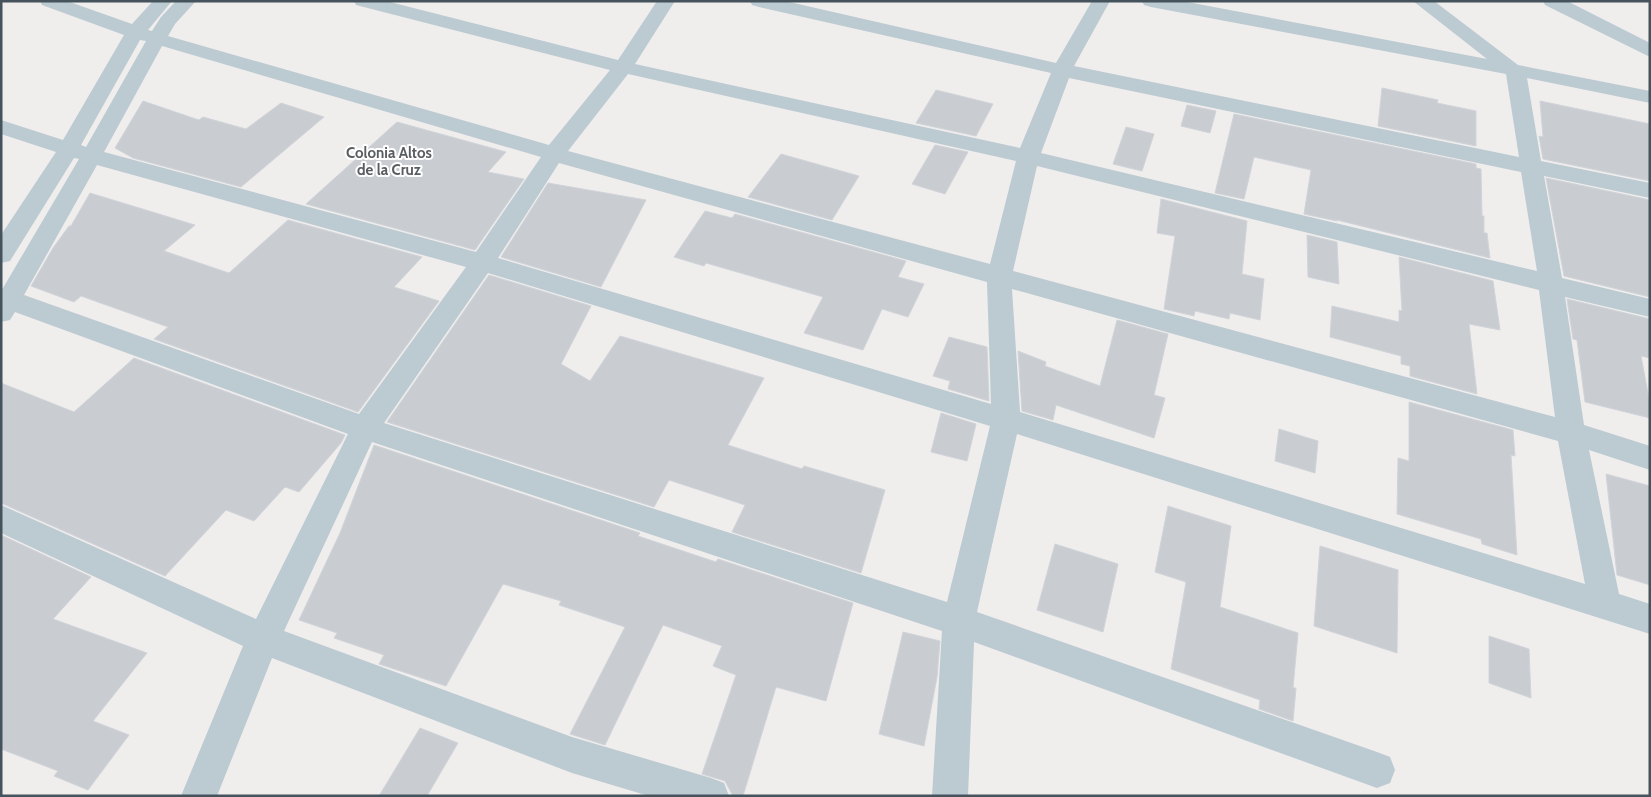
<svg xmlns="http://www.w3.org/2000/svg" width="1651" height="797" font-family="Cabin,sans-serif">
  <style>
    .building { fill: #c9cdd2; stroke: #d0d4d9 }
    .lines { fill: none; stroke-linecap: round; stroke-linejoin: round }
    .minor { fill: #bccad1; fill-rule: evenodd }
    .labels { text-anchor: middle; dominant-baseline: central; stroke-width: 4; stroke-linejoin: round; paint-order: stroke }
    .neighbourhood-label { font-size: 15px; font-weight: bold; fill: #595e62; stroke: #fff }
  </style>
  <rect width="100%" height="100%" fill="#f0eded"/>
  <g class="building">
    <path d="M1382,88L1438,100L1437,103L1476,111V146L1378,126Z"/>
    <path d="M936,90L993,104L976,136L916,123Z"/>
    <path d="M143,101L199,120L203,117L246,129L281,103L324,117L241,187L133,158L115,148Z"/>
    <path d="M1540,101L1650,124V181L1543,159L1539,136L1543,137Z"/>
    <path d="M1187,105L1216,111L1210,133L1181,126Z"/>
    <path d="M1234,114L1476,164V168L1481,169L1482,216H1484V233H1487L1490,258L1337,220V221L1304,214L1311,170L1254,157L1244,199L1215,193Z"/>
    <path d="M397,122L506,152L488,172L524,179L475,250L306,204Z"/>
    <path d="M1126,127L1154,134L1142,171L1113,164Z"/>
    <path d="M935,145L968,152L945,194L912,184Z"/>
    <path d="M781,154L859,176L832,220L748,197Z"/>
    <path d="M1546,178L1650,200V297L1564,276Z"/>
    <path d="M548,183L646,200L601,287L501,257Z"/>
    <path d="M90,193L195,225L164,251L229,273L288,220L422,257L394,287L439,301L358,412L154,339L168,327L81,296L74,302L31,286L53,248L69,226H71Z"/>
    <path d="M1161,199L1247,221L1242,274L1264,279L1260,320L1230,313L1229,319L1195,311L1194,316L1164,309L1175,236L1157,233Z"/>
    <path d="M705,211L732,218L735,214L906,261L898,277L924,284L908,317L882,309L863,350L804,333L823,297L706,263L704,266L674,257Z"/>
    <path d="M1307,235L1337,242L1339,284L1308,277Z"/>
    <path d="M1399,257L1493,281L1500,330L1469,324L1477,394L1410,376V366L1401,364V356L1330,337L1332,306L1399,322V310L1402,311Z"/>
    <path d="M489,275L591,306L561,364L590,381L620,336L764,378L728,445L802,469L804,466L885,490L861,573L732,532L745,505L669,480L654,507L387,422Z"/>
    <path d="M1567,299L1650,319V358L1641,356L1650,404V418L1585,402L1577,340L1573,339Z"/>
    <path d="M1117,320L1168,334L1154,395L1165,398L1154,438L1056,405L1053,420L1022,411L1018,351L1046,362L1045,366L1100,386Z"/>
    <path d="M949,337L987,347L989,401L948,389L950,381L933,376Z"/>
    <path d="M134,358L345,435L341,443L299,492L285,487L254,521L226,510L165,576L1,503V383L74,412Z"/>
    <path d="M1409,402L1513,430L1515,456L1511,455L1517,555L1482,544L1481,539L1397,514L1398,458L1409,461Z"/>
    <path d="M941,413L976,424L967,461L931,452Z"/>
    <path d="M1279,429L1318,441L1315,473L1275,461Z"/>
    <path d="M374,445L640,533L638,536L716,562L718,559L853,603L826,701L776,687L743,796H733L725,781L702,774L736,675L713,666L722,646L663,625L605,745L570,734L625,627L559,605L561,601L503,584L446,686L379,664L384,655L334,638L337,633L299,620L340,533Z"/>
    <path d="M1606,474L1650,486V585L1617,575Z"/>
    <path d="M1168,506L1231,526L1220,607L1298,633L1293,688H1296L1293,721L1259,709L1260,700L1171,669L1186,582L1155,572Z"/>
    <path d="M1,535L91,577L53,619L147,653L93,721L129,735L88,790L54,776L58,771L1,749Z"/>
    <path d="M1055,544L1118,564L1103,632L1037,610Z"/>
    <path d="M1320,546L1398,570L1397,653L1314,626Z"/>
    <path d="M903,632L940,641L937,677L924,746L879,734Z"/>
    <path d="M1489,636L1529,649L1531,698L1489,683Z"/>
    <path d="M420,728L458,743L427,796H379Z"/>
  </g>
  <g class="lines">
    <g class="minor">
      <path d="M40,1H67L132,24L153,1H172L148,30L152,31L161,17L176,1H196L175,24L168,36L549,145L610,70L356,5L354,1H386L618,60L657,1H675L635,64L1020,148L1051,73L759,7L752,5L750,1H785L1056,63L1092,1H1110L1074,66L1519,157L1506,74L1151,7L1144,5L1142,1H1182L1487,59L1413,1H1434L1518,65L1650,91V103L1527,78L1541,161L1650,183V198L1544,176L1562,278L1650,299V317L1565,297L1584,425L1650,446V470L1589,450L1619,594L1650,604V634L1017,434L977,612L1377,752L1390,757L1395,770L1390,783L1377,788L974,642L968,796H932L942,631L372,442L284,631L572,737L711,778L724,783L729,796H649L572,773L272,658L217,796H181L243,646L1,533V505L256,619L348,434L15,312L10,320L1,322V288H3L79,159L74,158L10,261L1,263V235L56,152L1,134V120L63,140L124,35L42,5ZM140,40L146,41L86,147L81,145ZM162,46L541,157L476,252L104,152ZM628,74L1016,161L990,264L568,151ZM1069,78L1521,172L1537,271L1041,153ZM559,163L987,282L991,404L498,258ZM97,165L466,267L359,414L24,295ZM1037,166L1539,290L1555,417L1013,271ZM488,273L990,426L947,602L384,423ZM1012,289L1558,441L1585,584L1020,412Z"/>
      <path d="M1543,1H1567L1650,43V57L1545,5Z"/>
    </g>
  </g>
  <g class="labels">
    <g class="neighbourhood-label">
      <text x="389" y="153">Colonia Altos<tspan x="389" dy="17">de la Cruz</tspan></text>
    </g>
  </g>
  <rect width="1651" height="797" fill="none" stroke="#44535c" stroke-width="5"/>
</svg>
